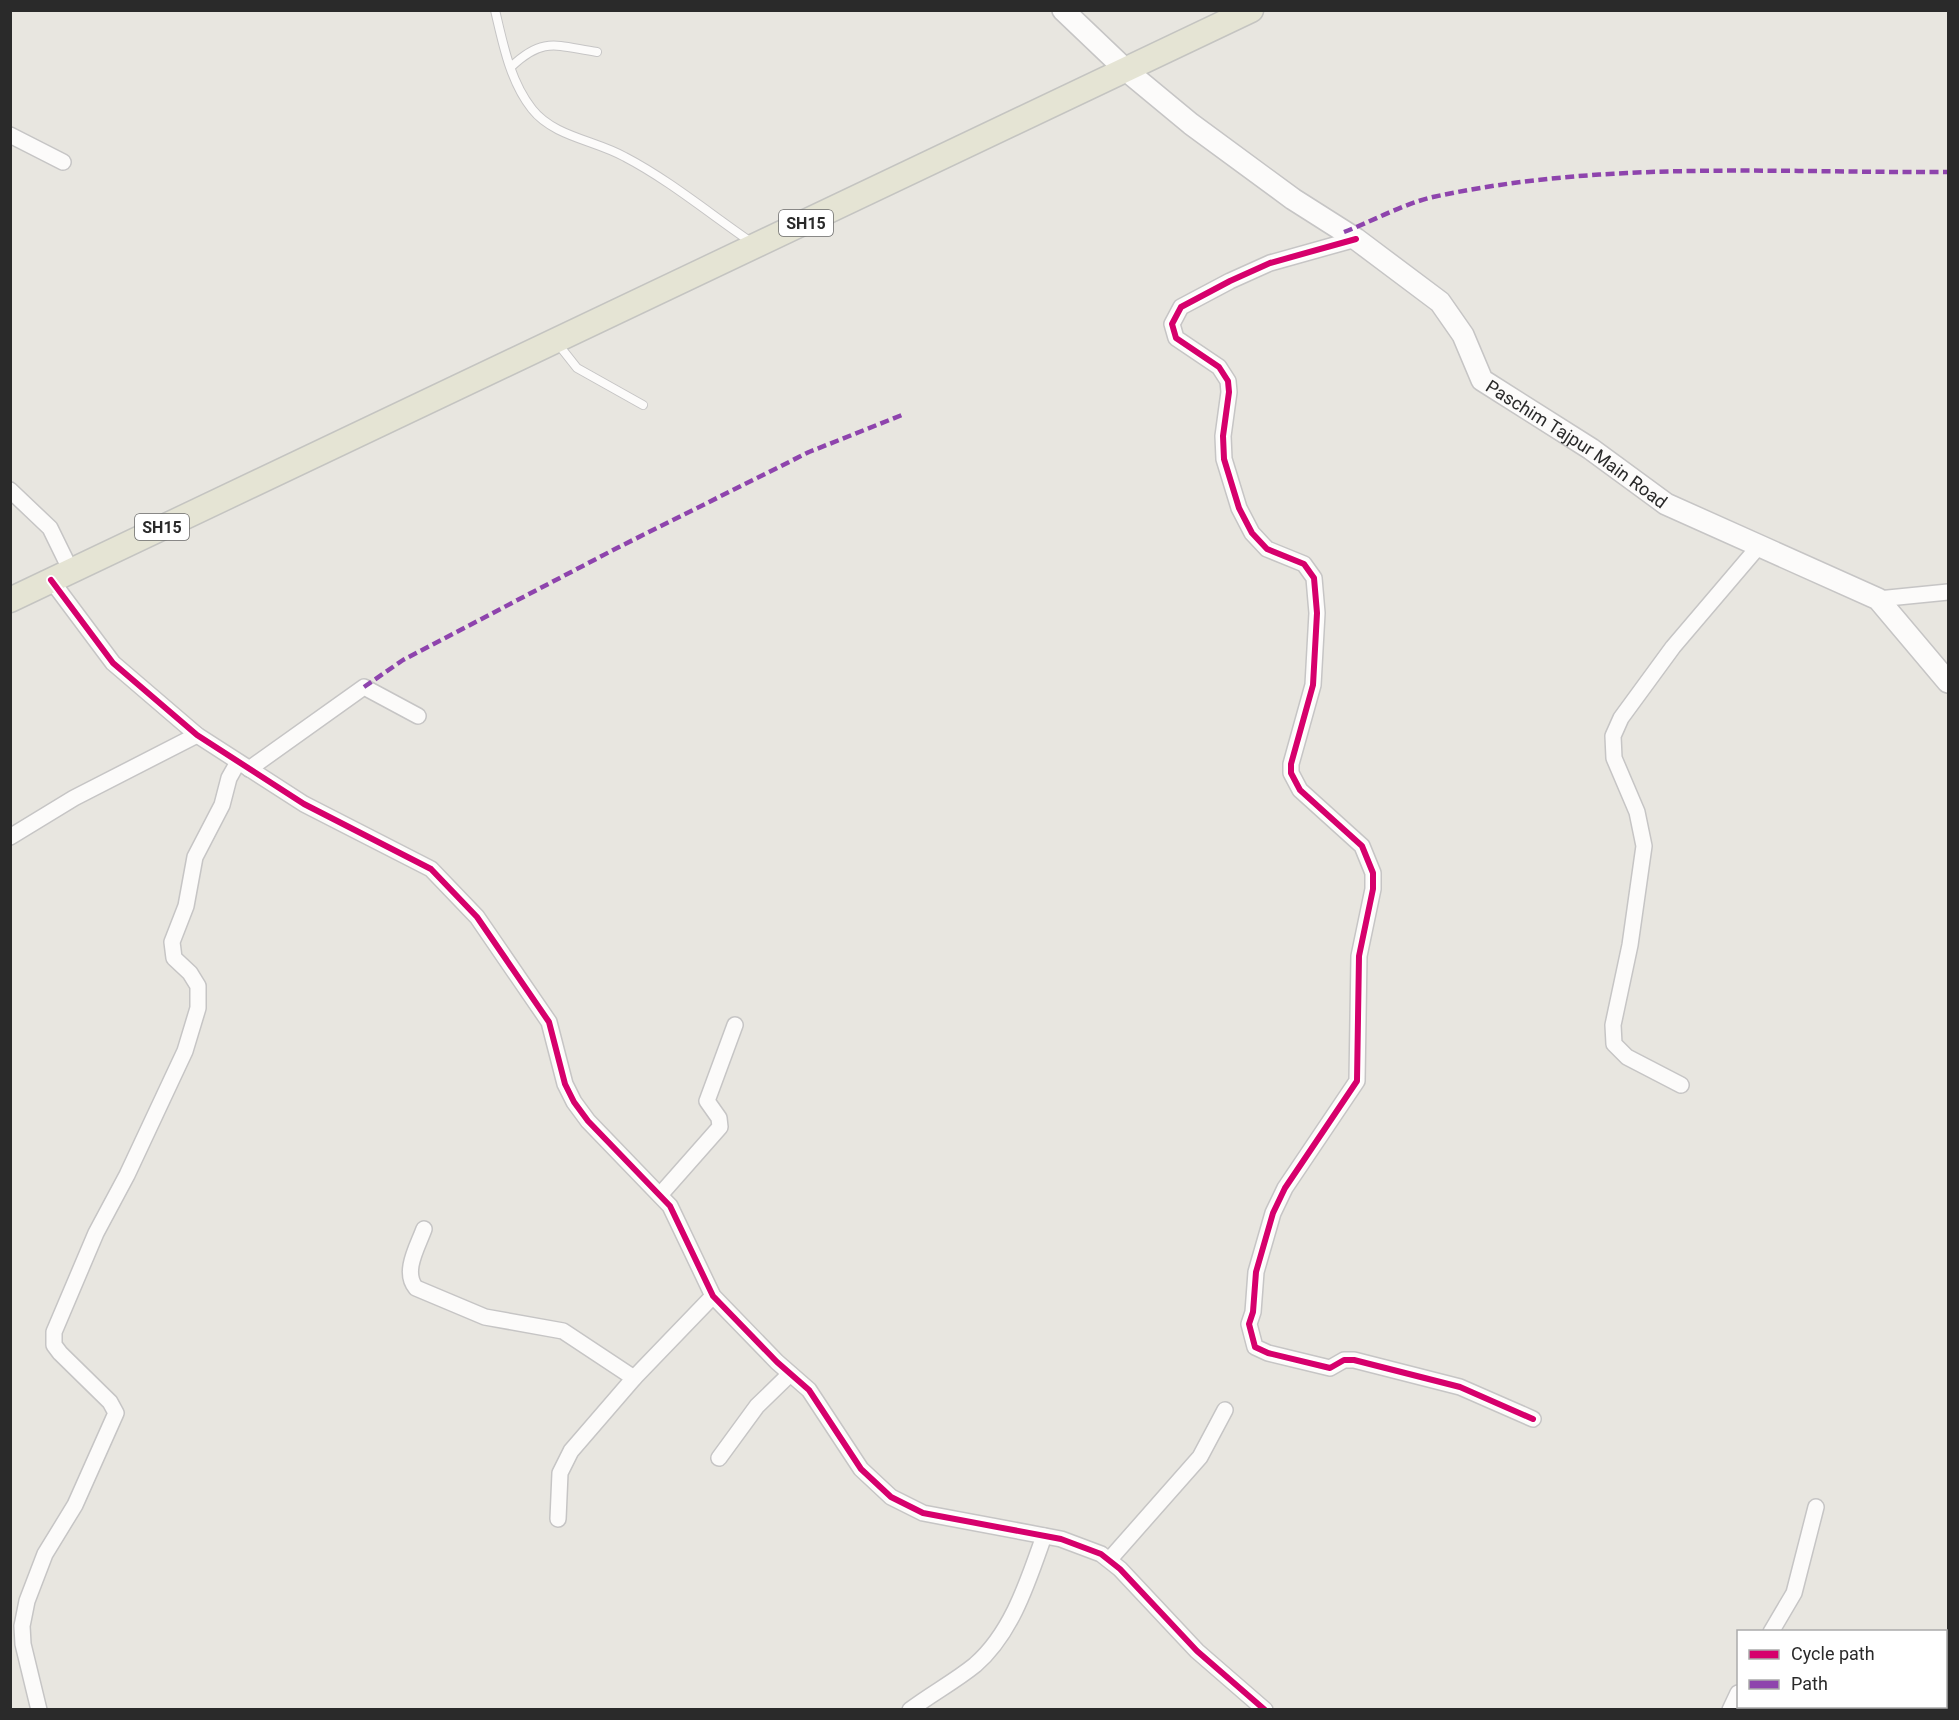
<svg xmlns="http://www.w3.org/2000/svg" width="1959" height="1720" font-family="Roboto,sans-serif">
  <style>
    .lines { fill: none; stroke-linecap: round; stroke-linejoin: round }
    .lane-casing { stroke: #c6c5c5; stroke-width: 10 }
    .street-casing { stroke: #c6c5c5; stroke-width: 18 }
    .secondary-casing { stroke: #c6c5c5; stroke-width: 24 }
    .primary-casing { stroke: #c4c4c1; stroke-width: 27 }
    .lane { stroke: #fcfbfa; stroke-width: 8 }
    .street { stroke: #fcfbfa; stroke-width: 15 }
    .secondary { stroke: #fcfbfa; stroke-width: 21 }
    .primary { stroke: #e5e4d4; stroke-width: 24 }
    .quiet { stroke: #8e44ad; stroke-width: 4.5; stroke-dasharray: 9 4.5; stroke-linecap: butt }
    .cycleway-casing { stroke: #fff; stroke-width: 10 }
    .cycleway { stroke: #d6006c; stroke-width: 6 }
    .labels { text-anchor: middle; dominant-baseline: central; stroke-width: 6; stroke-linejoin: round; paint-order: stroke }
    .shield { fill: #fff; stroke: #6a6a6a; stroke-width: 1.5 }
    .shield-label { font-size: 16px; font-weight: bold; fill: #2a2a2a }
    .street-label { font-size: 18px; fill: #2a2a2a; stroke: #fff }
  </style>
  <rect width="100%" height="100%" fill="#e8e6e0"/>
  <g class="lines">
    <g class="lane-casing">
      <g id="lane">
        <path d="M495,10C503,44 510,81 532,109C554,137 595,140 625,157C669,180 710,214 751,242"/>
        <path d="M511,67C543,36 557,46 597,52"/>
        <path d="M558,344L577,368L643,405"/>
      </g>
    </g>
    <g class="street-casing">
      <g id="street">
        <path d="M10,135L63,162"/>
        <path d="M1356,239L1270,263L1230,281L1181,307L1172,324L1176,338L1219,367L1228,381L1229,392L1223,436L1224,459L1239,508L1252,533L1267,549L1304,564L1314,578L1317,613L1313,685L1291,764V773L1300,790L1362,846L1373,873V889L1359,956L1357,1081L1285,1188L1273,1213L1256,1272L1253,1312L1249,1324L1255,1347L1268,1353L1330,1368L1344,1360H1354L1460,1387L1533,1419"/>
        <path d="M10,490L50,528L71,571"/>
        <path d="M51,580L113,663L197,735L304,804L431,869L477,917L549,1022L565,1084L574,1102L588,1121L670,1206L713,1296L777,1362L809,1390L861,1469L891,1497L923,1513L1061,1539L1101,1554L1120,1569L1197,1651L1265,1710"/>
        <path d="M1878,599L1948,592"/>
        <path d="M249,769L364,687L418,716"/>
        <path d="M10,837L74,798L197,735"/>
        <path d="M1681,1085L1627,1057L1614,1044L1613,1025L1630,945L1644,846L1637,812L1614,758L1613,736L1621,718L1673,647L1759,546"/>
        <path d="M660,1195L720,1127L719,1118L707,1101L735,1025"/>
        <path d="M424,1229C418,1246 402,1272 416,1288L485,1317L563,1331L634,1378"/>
        <path d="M719,1458L757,1406L790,1374"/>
        <path d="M558,1519L560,1473L571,1451L634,1378L713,1296"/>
        <path d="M1110,1559L1200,1457L1225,1410"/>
        <path d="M1771,1632L1794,1593L1816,1507"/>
        <path d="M39,1710L23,1644L22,1626L27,1601L45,1554L75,1505L116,1413L110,1402L60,1353L54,1345V1332L96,1233L127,1175L185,1051L198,1008V986L190,973L174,958L172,942L186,906L195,857L222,805L229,778L238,762"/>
        <path d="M910,1710C931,1694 954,1682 975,1665C1012,1633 1028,1581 1044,1536"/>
        <path d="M1730,1710L1738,1693"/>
      </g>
    </g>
    <g class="secondary-casing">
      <g id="secondary">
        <path id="s1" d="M1063,10L1127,71L1191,124L1293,199L1356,239L1440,302L1463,335L1482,380L1591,449L1666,504L1878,599L1948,682"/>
      </g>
    </g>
    <g class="primary-casing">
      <path id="primary" d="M10,600L1251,10"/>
    </g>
    <use href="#lane" class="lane"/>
    <use href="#street" class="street"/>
    <use href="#secondary" class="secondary"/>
    <use href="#primary" class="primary"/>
    <g class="quiet">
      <path d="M1344,232C1373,221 1403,204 1433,197C1603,160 1776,173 1948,172"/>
      <path d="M364,687L403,660L617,548L809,452L902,415"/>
    </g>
    <g class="cycleway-casing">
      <g id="cycleway">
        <path d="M1356,239L1270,263L1230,281L1181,307L1172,324L1176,338L1219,367L1228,381L1229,392L1223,436L1224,459L1239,508L1252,533L1267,549L1304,564L1314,578L1317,613L1313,685L1291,764V773L1300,790L1362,846L1373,873V889L1359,956L1357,1081L1285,1188L1273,1213L1256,1272L1253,1312L1249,1324L1255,1347L1268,1353L1330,1368L1344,1360H1354L1460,1387L1533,1419"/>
        <path d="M51,580L113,663L197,735L304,804L431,869L477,917L549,1022L565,1084L574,1102L588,1121L670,1206L713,1296L777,1362L809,1390L861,1469L891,1497L923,1513L1061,1539L1101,1554L1120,1569L1197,1651L1265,1710"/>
      </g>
    </g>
    <use href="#cycleway" class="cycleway"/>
  </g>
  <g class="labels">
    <g class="shield">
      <rect x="779" y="210" width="54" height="26" rx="4.5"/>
      <rect x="135" y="514" width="54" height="26" rx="4.5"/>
    </g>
    <g class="shield-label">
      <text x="806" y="223">SH15</text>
      <text x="162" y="527">SH15</text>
    </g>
    <g class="street-label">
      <text stroke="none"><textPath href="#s1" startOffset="681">Paschim Tajpur Main Road</textPath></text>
    </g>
  </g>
  <rect width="1959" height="1720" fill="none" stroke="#2a2a2a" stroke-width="24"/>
  <rect x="1737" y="1630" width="210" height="78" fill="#ffffff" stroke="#aaaaaa" stroke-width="1.5"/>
  <rect x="1749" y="1650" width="30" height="9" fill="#d6006c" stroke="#aaaaaa" stroke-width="1.5"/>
  <text x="1791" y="1660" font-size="18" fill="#2a2a2a">Cycle path</text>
  <rect x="1749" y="1680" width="30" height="9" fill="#8e44ad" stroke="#aaaaaa" stroke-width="1.5"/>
  <text x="1791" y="1690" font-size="18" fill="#2a2a2a">Path</text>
</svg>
